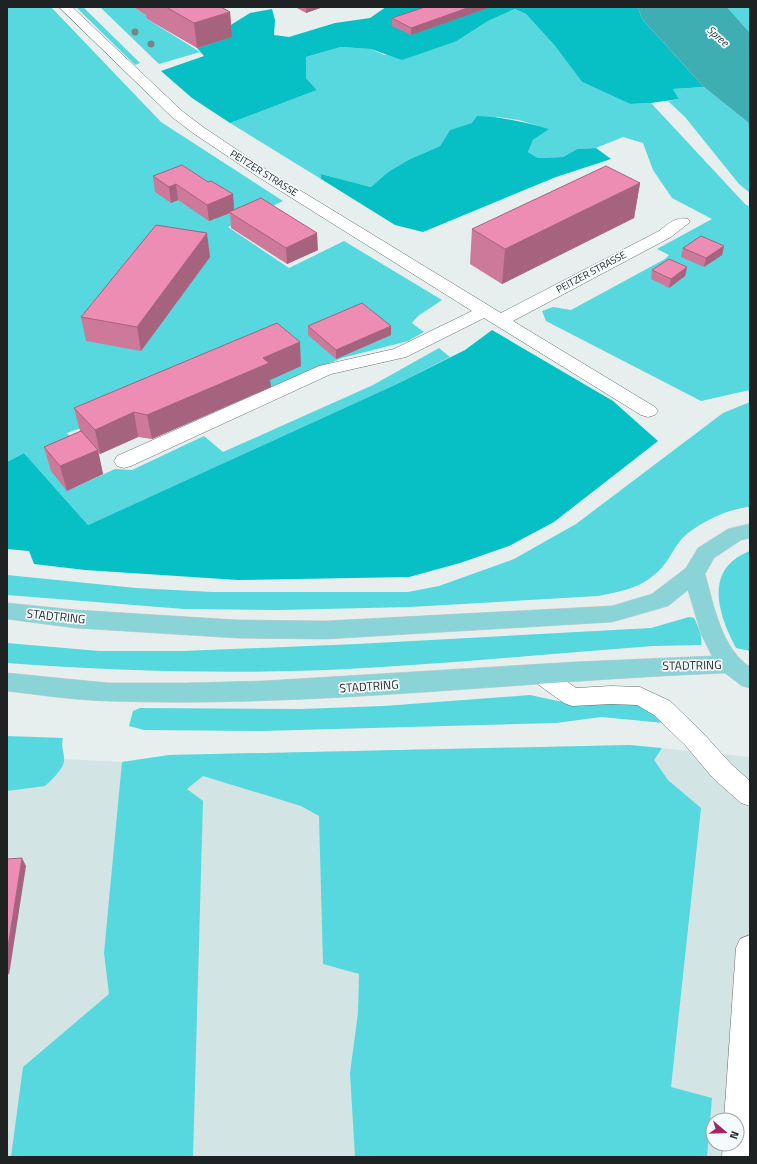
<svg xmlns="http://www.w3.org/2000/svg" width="757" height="1164" font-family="'Titillium Web',sans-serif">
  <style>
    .built { fill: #d3e4e5; fill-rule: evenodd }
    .green { fill: #56d8de }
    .forest { fill: #07c0c6 }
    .water { fill: #3eaeb3 }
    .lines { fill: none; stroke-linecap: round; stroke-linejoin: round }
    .lane-casing { stroke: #676d6e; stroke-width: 1 }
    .street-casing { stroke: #676d6e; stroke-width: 1 }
    .primary-casing { stroke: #c9caca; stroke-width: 1 }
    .lane { fill: #fff; fill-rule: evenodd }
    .street { fill: #fff; fill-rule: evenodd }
    .primary { fill: #8ad4d7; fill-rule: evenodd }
    .tree { fill: #758687 }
    .wall { fill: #cc799a }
    .shaded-wall { fill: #a6637d }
    .building { fill: #ed8db3; stroke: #a6637d }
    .labels { text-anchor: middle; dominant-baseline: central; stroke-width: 3.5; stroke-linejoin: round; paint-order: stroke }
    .far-street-label { font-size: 10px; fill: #1f2222; stroke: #f4fbfc }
    .far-water-label { font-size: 11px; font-style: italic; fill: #253e3f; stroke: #f4fbfc }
    .street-label { font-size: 12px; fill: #1f2222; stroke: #f4fbfc }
  </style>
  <rect width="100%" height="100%" fill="#e6eeee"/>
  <path class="built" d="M629,745L750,757V1157H7V756L122,762L169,755ZM713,1120H737V1144H713Z"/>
  <g class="green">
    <path d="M7,7H51L161,122L283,201L228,227L289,268L344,241L442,300L418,316L412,323L424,332L408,341L342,358L271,387L265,382L126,412L67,433L87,455L67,491L115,469L132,470L204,436L223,452L373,385L439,348L450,357L399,383L88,525L24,453L7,462Z"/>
    <path d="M76,7H83L140,63L135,65Z"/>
    <path d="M100,7H133L151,18L147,19L200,52L159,64Z"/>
    <path d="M727,7H750V33Z"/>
    <path d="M515,9L526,14L555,46L582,82L630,104L651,103L745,204L750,207V390L701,401L546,321L542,311L553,307L571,310L665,259L669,255L657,249L712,219L672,198L653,170L643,143L623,137L596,148L577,149L563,157L538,158L528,152L533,140L548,129L519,120L498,117L450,130L440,146L408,160L388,172L371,187L321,174V179L230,123L317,90L306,78V57L341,47L371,49L384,55L457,41L488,21Z"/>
    <path d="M704,87L750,124V193L739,184L685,117L668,101L679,99L673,89Z"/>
    <path d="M750,402V507C729,508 693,525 680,541C671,553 666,566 654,575C638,589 618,592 598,596L410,607L278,610L184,609L7,595V575L136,588L212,592H408L439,586L514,559L576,524L723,413Z"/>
    <path d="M750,551V651L736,648C718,614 703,569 750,551Z"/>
    <path d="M689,617L694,618C698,626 703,637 701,645L653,646C545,654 437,665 328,670C222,674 114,671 7,663V643L99,651H183L357,644L651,628Z"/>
    <path d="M530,695L558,701L577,704L638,703L649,710L664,723L601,717L556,723L261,731L144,730L129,726L133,711L140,708L301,709L384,706Z"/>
    <path d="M7,736L63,738C61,746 63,749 64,757C66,768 52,779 45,786L7,791Z"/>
    <path d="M629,745L662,748L654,760L668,780L701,808L671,1087L712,1098L707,1157H355L350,1073L358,1013L359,974L323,964L319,816L301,806L203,776L187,789L203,801L193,1157H11L23,1067L109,994L104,953L122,762L169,755Z"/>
  </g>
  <g class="forest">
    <path d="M386,7H638L642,19L704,87L673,89L679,99L651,103L630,104L582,82L555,46L526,14L515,9L488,21L457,41L402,60L371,49L341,47L306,57V78L317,90L230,123L192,98L161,71L204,56L197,48L231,37L221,31L250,13L272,9L275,20L274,35L289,37L335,23L370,18Z"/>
    <path d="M477,116C502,117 525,122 549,129L533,140L528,152L538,158L563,157L577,149L596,148L611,159L556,177L423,232L395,225L321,179V174L371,187L388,172L408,160L440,146L450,130L472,123Z"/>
    <path d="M492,330L613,401L658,441L554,522L509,546L460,563L409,577L238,580L85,570L34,564L29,551L7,549V462L24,453L88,525L399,383L465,350Z"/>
  </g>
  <path class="water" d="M638,7H727L750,33V124L704,87L642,19Z"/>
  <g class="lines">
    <g class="lane-casing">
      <g id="lane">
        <path d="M540,665L548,668L576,688L611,686L640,687L670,701L701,731L731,764L750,781V806L741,803L713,778L685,745L654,715L637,705L611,704L572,706L564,703L532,680L529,674L532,668Z"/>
        <path d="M750,935V1157H722L723,1144H737V1120H724L736,948L740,939Z"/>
      </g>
    </g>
    <g class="street-casing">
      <path id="street" d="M59,7H72L182,111L203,127L270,172L501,313L659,231C668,224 676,216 688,219L690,222L671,237L513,321L655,407L658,411L655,415L648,417L641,415L484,318L406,357L331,374L131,466L124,468L117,466L114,461L117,456L319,366L394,349L472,311L260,178L193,133L172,117Z"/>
    </g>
    <g class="primary-casing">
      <path id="primary" d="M750,524V538L741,540L714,558L705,574C714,605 721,648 750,667V688L742,686L725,673C519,681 313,708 108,701C74,700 41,695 7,691V673L108,683H186L264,681L575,662L712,656L701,634L688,590L668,606L612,622L326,639L237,638L76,628L7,619V603L76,610L237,620L326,621L612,606L652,594L686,568L698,548L728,529Z"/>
    </g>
    <use href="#lane" class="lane"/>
    <use href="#street" class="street"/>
    <use href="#primary" class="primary"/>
  </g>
  <g class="tree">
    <circle cx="135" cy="32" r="3.5"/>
    <circle cx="151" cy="44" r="3.5"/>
  </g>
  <g class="wall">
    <path d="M133,7H224L222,8L230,12L232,37L197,48L147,19L146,15Z"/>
    <path d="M295,7H323L306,13Z"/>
    <path d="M425,7H491L411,35L392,26V18Z"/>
    <path d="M153,176L208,182L233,194L234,209L318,250L287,264L231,228L230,213L209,221L178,200L171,203L155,192Z"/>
    <path d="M640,183L634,218L502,284L470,264L472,229Z"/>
    <path d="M724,246L722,255L704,267L681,257L683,248Z"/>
    <path d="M210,257L141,351L86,341L81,317Z"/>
    <path d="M687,267L685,276L669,288L651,279L652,270Z"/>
    <path d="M308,326L391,335L336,359L308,335Z"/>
    <path d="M301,366L270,380L271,387L152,439L138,437L100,454L98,452L103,474L67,491L51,471L44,447L80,431L74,408Z"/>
  </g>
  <g class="shaded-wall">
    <path d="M306,7H323L306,13Z"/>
    <path d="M470,7H491L411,35V28Z"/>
    <path d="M230,12L232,37L197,48L194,23Z"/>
    <path d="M640,183L634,218L502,284L505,249Z"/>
    <path d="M176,184L178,200L171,203L169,187Z"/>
    <path d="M233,194L234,211L229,212L230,213L209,221L207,205Z"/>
    <path d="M207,233L210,257L141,351L137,327Z"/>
    <path d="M317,233L318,250L287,264L286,248Z"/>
    <path d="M724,246L722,255L704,267L706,258Z"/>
    <path d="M687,267L685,276L669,288L671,279Z"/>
    <path d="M391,326V335L336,359V350Z"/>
    <path d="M300,342L301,366L270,380L271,387L152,439L147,415L263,358Z"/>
    <path d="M134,412L138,437L100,454L95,430Z"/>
    <path d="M98,450L103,474L67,491L60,466Z"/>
    <path d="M22,858L26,866L9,975L7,971V953Z"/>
  </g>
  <g class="building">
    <path d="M166,7H221L230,12L194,23Z"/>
    <path d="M425,7H470L411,28L392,18Z"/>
    <path d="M182,165L208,182L211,181L233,194L207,205L176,184L169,187L153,176Z"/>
    <path d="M606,166L640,183L505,249L472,229Z"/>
    <path d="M261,198L317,233L286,248L229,212Z"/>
    <path d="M156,225L207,233L137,327L81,317Z"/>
    <path d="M701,236L724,246L706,258L683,248Z"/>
    <path d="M669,259L687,267L671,279L652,270Z"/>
    <path d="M362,303L391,326L336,350L308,326Z"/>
    <path d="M277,323L300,342L263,358L269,363L147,415L134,412L95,430L74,408Z"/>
    <path d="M81,431L98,450L60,466L44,447Z"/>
    <path d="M22,858L7,953V859Z"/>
  </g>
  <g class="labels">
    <g class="far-street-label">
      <text transform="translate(264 173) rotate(32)">PEITZER STRASSE</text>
      <text transform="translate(591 272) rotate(-28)">PEITZER STRASSE</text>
    </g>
    <g class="far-water-label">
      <text transform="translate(718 36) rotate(42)">Spree</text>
    </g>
    <g class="street-label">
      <text transform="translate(56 616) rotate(6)">STADTRING</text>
      <text transform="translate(692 665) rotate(-1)">STADTRING</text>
      <text transform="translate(369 686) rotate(-4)">STADTRING</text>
    </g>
  </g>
  <rect width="757" height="1164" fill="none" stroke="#1f2222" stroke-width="16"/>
  <g transform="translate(725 1132) rotate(109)"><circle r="19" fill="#f4fbfc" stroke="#9fa4a5"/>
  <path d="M0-3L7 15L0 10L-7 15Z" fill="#a92167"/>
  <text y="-6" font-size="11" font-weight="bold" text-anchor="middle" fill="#1f2222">N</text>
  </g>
</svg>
